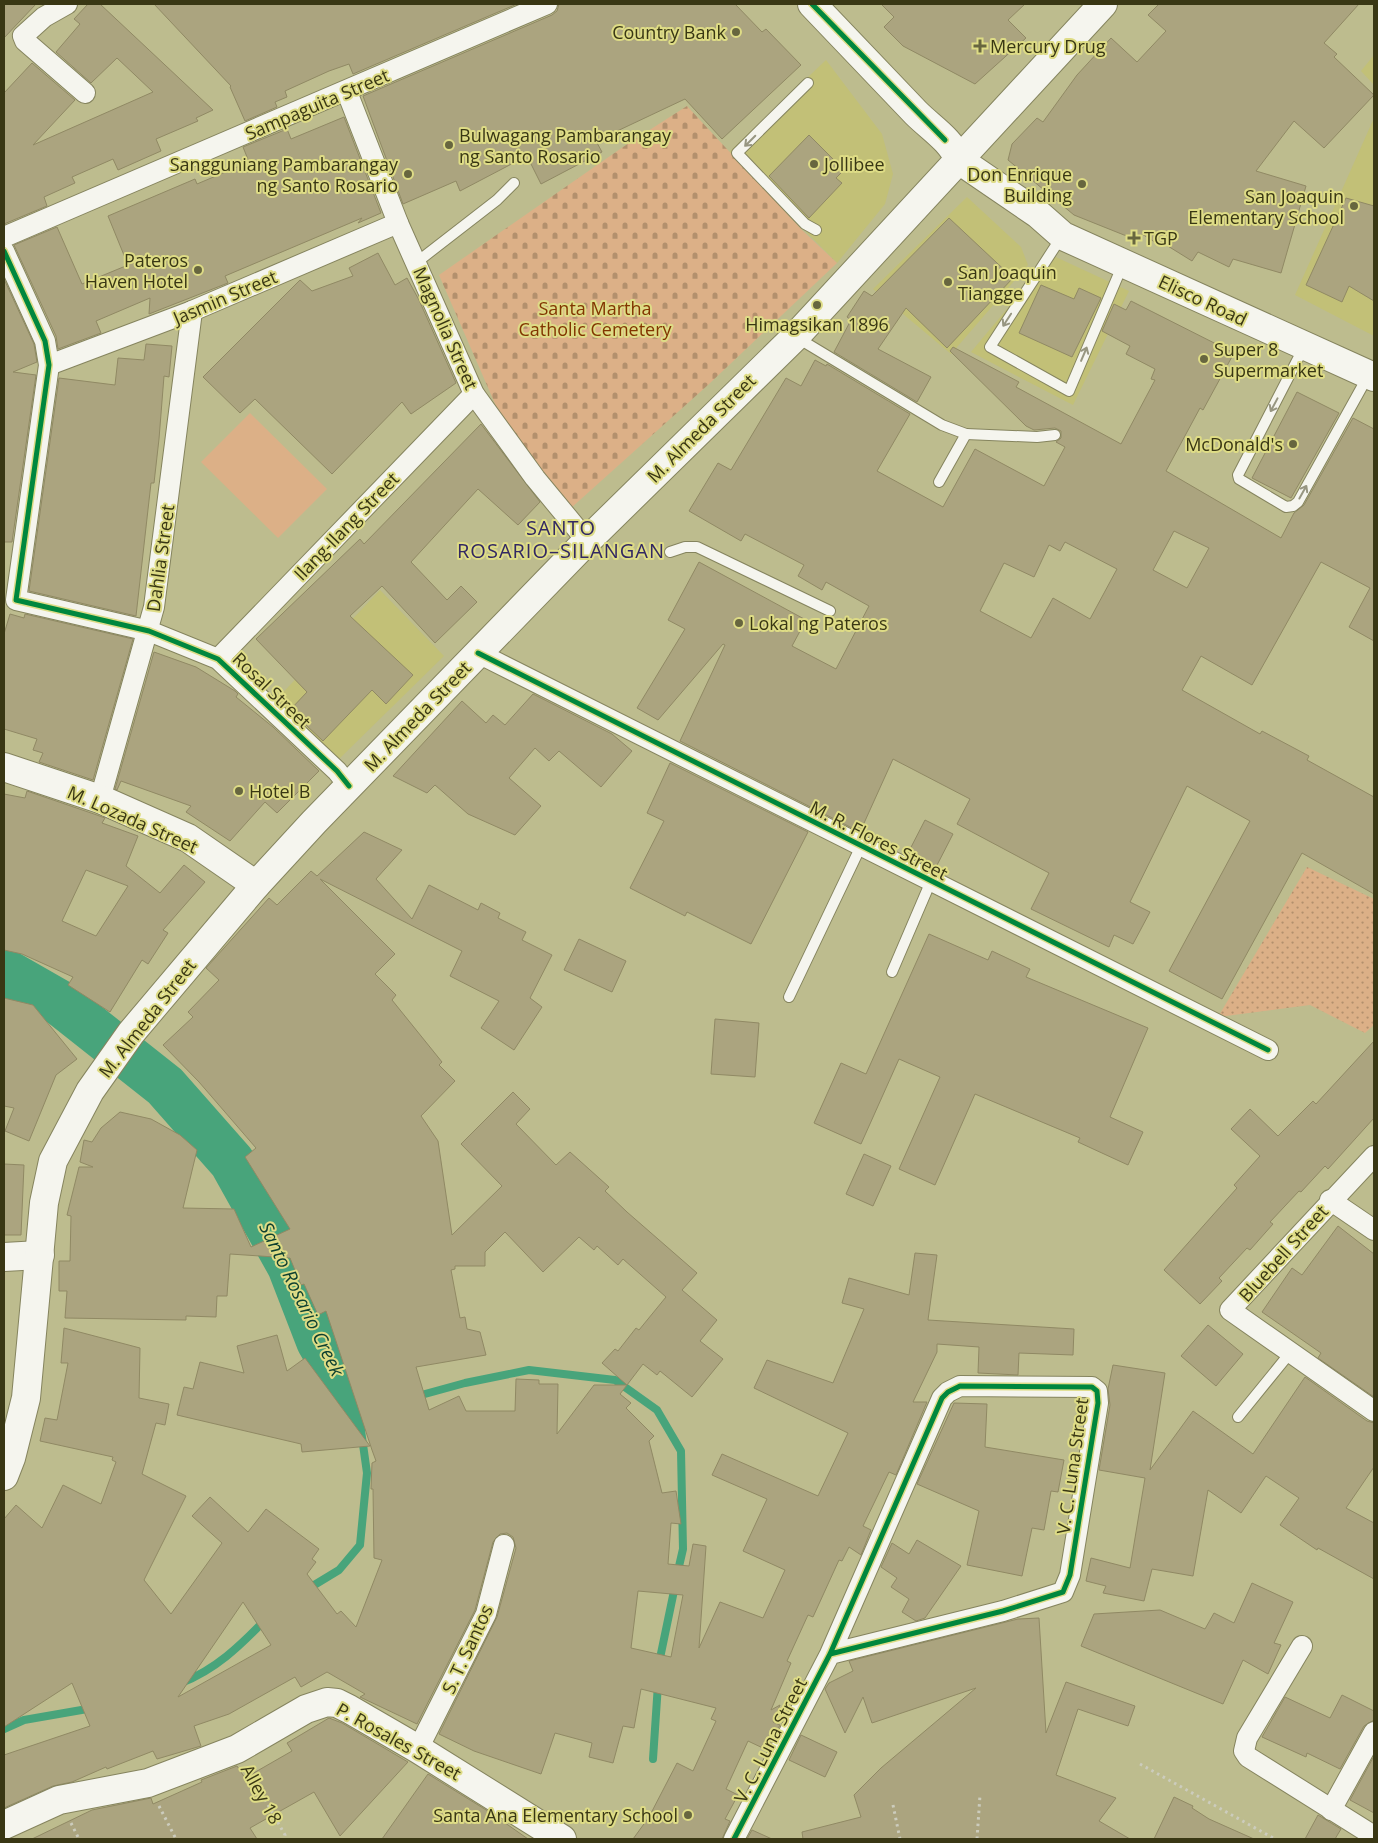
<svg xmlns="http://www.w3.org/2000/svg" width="1378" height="1843" font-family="'Open Sans',sans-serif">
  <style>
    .built { fill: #c2c077 }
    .grass { fill: url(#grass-dots) }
    .cemetery { fill: url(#cemetery-stones) }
    .pitch { fill: #dcb087 }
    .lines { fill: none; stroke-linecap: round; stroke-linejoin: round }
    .stream { stroke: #48a47b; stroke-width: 8 }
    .river { stroke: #48a47b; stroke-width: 46 }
    .building { fill: #aba47f; stroke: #908964; fill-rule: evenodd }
    .lane-casing { stroke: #85845e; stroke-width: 12 }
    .street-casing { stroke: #85845e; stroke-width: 22 }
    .secondary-casing { stroke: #85845e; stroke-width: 30 }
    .path { stroke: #ccccbd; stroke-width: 3; stroke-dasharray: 2.5 4; stroke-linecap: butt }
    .lane { stroke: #f5f5ee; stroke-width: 10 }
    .street { stroke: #f5f5ee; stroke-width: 20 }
    .secondary { stroke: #f5f5ee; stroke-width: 28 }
    .cycleway-casing { stroke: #dedc86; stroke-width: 8 }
    .cycleway { stroke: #00873e; stroke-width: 5 }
    .oneway { stroke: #979681 }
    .poi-dot { fill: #67663f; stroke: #dedc86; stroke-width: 2 }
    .labels { text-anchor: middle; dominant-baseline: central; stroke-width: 4; stroke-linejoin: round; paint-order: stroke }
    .poi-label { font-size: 18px; fill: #393714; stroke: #dedc86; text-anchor: start }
    .street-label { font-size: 18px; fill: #393714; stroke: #dedc86 }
    .park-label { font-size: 18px; fill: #823500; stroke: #dedc86 }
    .water-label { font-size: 19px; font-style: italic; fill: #0e4030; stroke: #dedc86 }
    .quarter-label { font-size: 20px; letter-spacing: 1px; fill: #322863; stroke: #dedc86 }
  </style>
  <defs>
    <pattern id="grass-dots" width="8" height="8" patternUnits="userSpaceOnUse" patternTransform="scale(1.25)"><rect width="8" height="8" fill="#dcb087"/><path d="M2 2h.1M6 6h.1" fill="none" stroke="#b3906d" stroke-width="1.8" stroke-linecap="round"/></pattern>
    <pattern id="cemetery-stones" width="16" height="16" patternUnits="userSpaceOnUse" patternTransform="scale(1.25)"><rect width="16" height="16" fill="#dcb087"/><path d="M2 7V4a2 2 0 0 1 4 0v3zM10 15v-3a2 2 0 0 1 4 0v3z" fill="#b3906d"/></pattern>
  </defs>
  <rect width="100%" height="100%" fill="#bdbc8e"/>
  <g class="built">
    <path d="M1374,55V85L1361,71Z"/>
    <path d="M826,60L882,134L893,174L885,204L837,263L728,153Z"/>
    <path d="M1374,118V336L1295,295Z"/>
    <path d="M967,197L1021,247L1028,265L951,354L873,289Z"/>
    <path d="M1045,252L1129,291L1073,405L971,352L1027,285Z"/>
    <path d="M380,590L444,656L336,762L273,703Z"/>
  </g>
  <path class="grass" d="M1307,867L1374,899V1025L1365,1033L1310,1005L1218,1017Z"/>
  <path class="cemetery" d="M687,106L802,230L837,263L708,385L571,508L532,462L496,406L439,275L623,147Z"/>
  <path class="pitch" d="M250,413L327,489L278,538L201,462Z"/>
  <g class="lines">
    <g class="stream">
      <path d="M414,1397L465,1383L529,1370L615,1380L657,1410L681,1451L683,1549L677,1575"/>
      <path d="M306,1590L339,1570L360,1545L367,1473L358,1409L366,1407"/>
      <path d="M659,1663L675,1586"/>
      <path d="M181,1683C215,1670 240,1646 265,1620"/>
      <path d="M4,1729L24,1720L93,1708"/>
      <path d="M653,1759L658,1684"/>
    </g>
    <path class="river" d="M4,971L60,1003L165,1086L232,1162L290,1266L319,1341L358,1409"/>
  </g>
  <g class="building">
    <path d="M4,4H36L4,38Z"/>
    <path d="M88,4H100L213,110L196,118L198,121L156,139L161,151L118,170L113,159L72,177L75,183L44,197L47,206L4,224V93L32,63L75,100L33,145L153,92L117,58L91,83L56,52L80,24L74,19Z"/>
    <path d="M154,4H517L353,74L349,64L329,71L285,91L287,97L275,102L277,107L245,121L230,87L231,86Z"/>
    <path d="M559,4H735L762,32L766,29L801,65L722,139L685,99L596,141L602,152L541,184L530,162L526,164L523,158L460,191L456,181L403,204L363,96L552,15L557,11Z"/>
    <path d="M881,4H1025L1008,20L1026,38L975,84L903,46L884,27L894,17Z"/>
    <path d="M1159,4H1359L1324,43L1337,54L1334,57L1374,95L1324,148L1294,121L1256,171L1306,186L1281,273L1233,259L1229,267L1198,252L1192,261L1163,243L1161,246L1142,234L1139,238L1124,235L1074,215L1008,160L1012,144L1037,118L1043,122L1077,75L1111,38L1137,62L1166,31L1148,15Z"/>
    <path d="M344,117L381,213L358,223L362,218L225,276L228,283L149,314L150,298L96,321L101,333L58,349L56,336L14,245L57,227L82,284L128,265L108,216L195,179L197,184L249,162L243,147L287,129L291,139Z"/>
    <path d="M809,135L844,170L836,178L842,183L809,218L769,176Z"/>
    <path d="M1346,198L1374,206V301L1349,286L1342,302L1306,285Z"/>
    <path d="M949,218L1013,278L947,348L906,308L878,349L931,377L917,402L834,352L851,320L847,317L864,291L872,296Z"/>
    <path d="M378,253L395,285L407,278L419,300L456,383L411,414L402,402L332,474L255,399L240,413L203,377L300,280L312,291L353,276L349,268Z"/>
    <path d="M4,279L34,344L37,362L13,372L36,375L12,542H4Z"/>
    <path d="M1041,285L1074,299L1079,288L1101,298L1072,357L1019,333Z"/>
    <path d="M1131,301L1234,353L1203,410L1200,408L1166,471L1281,538L1294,513L1304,505L1353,418L1374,429V641L1349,627L1370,588L1321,562L1252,685L1201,656L1182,690L1260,734L1262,731L1309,756L1307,760L1374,797V894L1302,853L1222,999L1169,971L1250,821L1187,786L1130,902L1150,912L1133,944L1114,935L1109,947L1031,909L1049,873L957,824L970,799L893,759L860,832L680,741L725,645L723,644L658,720L637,708L685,629L668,620L699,562L806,620L792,646L836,669L869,606L826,582L822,590L798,576L804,565L745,534L741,541L689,511L718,463L731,470L786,378L801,386L815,360L826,366L827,364L910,414L877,471L943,507L975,449L1044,486L1065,447L1056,442L1061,438V431L1055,428L1034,430L1026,426L950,351L953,347L1019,382L1016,387L1121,444L1155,380L1151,379L1155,369L1126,354L1130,346L1102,331L1114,304L1126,310ZM1174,531L1209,548L1187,588L1153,570ZM1065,542L1117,569L1090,619L1053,598L1031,638L980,611L1004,563L1034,577L1049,545L1060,551Z"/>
    <path d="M146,344L172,346L169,377L164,376L159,439L154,483H151L136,616L29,591L59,378L115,385L118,358L144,360Z"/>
    <path d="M1297,392L1339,413L1291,498L1252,478Z"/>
    <path d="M481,424L540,502L518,525L478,489L411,562L447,600L461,586L477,602L435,643L382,586L350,616L413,675L386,704L372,690L323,741L290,710L307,692L256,639L360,539L364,544Z"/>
    <path d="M10,614L24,618L25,614L133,639L93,780L39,762L43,753L33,750L37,739L4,729V634Z"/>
    <path d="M154,652L196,667L235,691L238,694L236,697L273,727L319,771L277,813L265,802L230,841L186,812L191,806L121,781L117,790L115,789Z"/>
    <path d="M533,694L612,734L632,751L601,787L559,751L549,761L535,748L509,778L541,806L515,835L468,814L435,785L427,793L393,776L462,701L486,723L493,715L505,725Z"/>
    <path d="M670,763L808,832L751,944L687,912L685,916L630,888L664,821L647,813Z"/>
    <path d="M27,791L94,814L105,818L102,823L138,836L126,866L160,893L184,865L205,882L163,930L168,933L148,964L142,960L110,1012L68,985L73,977L22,954L4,950V794L25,798ZM86,870L128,886L96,936L62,921Z"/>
    <path d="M925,820L953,834L935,869L907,855Z"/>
    <path d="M364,832L402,850L376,879L412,919L429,885L478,910L481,903L500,913L498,918L526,932L522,940L552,955L530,998L542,1007L514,1050L481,1028L499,1001L450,976L462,951L320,879L395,954L375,974L396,995L392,1000L442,1062L439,1065L455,1081L421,1116L438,1141L452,1235L502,1186L461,1144L513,1092L530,1109L516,1124L556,1165L570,1152L609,1187L605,1191L627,1212L697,1273L682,1290L717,1320L700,1341L723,1359L692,1397L660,1371L657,1375L643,1364L627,1385L602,1363L615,1349L618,1351L636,1328L639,1330L666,1297L623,1259L618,1265L597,1246L594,1250L579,1237L543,1272L505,1232L485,1252V1266H455V1269L451,1270L460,1318L465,1317L467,1329L480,1332L486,1355L416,1367L429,1410L459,1396L466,1411H515L516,1379L539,1380V1384H558L557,1434L594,1385H627L620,1394L631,1403L626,1408L654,1436L649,1441L662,1493L676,1491L681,1524L671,1523L668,1564L689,1566L693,1544L706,1546L699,1648L720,1602L763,1618L785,1570L743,1551L767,1499L712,1475L722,1454L818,1496L848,1433L754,1388L767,1360L833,1383L864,1309L842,1303L849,1278L909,1295L915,1253L937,1255L928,1320L1074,1329L1073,1355L1019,1353L1018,1375L978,1373L979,1347L937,1344V1352L913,1402H927L896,1475L889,1472L863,1526L871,1530L861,1555L849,1547L842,1561L839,1560L813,1617L808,1615L787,1661L791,1663L771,1710L780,1705L773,1722L780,1725L767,1750L748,1741L726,1789L738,1795L725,1819L730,1821L722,1839H633L649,1817L677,1763L693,1771L716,1721L711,1719L716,1708L641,1689L634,1728L623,1726L613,1763L589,1757L592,1743L555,1733L541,1774L474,1751L439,1734L497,1617L516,1548L513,1537L507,1533L500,1534L493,1542L475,1610L417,1724L360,1697L365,1694L327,1672L301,1687L295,1677L229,1714L194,1726L201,1746L157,1759L153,1751L107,1769L106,1767L72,1782L53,1786L4,1808V1755L90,1726L72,1683L4,1727V1519L16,1505L42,1528L63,1485L101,1504L116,1462L112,1460L113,1457L40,1441L45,1418L57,1420L68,1363H61L64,1328L140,1348L139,1398L169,1404L165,1425L156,1423L142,1474L186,1496L144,1580L171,1614L222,1543L192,1516L210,1497L248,1532L266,1509L319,1549L312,1559L316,1562L307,1574L337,1614L341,1611L356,1627L382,1560L374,1558L373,1489H371L372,1463L376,1461L372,1450L326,1311L318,1315L304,1284L301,1285L290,1258L230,1254L227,1296H217L216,1317L186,1316V1320L65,1318L67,1291H59V1261H70L71,1216L67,1215L79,1167H93L80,1162L84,1140L92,1142L101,1128L120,1112L151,1119L180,1135L197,1150L183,1208L234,1209L251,1247L290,1229L245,1157L256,1148L199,1082L163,1045L193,1017L188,1012L219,980L206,968L269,898L277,905L311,871L317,876ZM638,1591L683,1595L671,1657L631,1648ZM243,1602L271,1645L178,1697Z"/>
    <path d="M929,934L988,960L992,951L1030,969L1026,977L1148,1028L1110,1117L1143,1132L1128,1165L1078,1142L1080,1138L975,1094L935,1185L899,1169L940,1077L899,1059L861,1144L814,1123L841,1063L866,1074Z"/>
    <path d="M579,939L626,961L612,992L564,970Z"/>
    <path d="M4,998L33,1005L77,1059L56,1075L29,1141L5,1131L14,1108L4,1106Z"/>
    <path d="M715,1019L759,1023L755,1077L711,1074Z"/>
    <path d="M1374,1041V1118L1328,1169L1325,1166L1301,1192L1299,1191L1270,1222L1273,1224L1250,1250L1247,1248L1219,1278L1222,1281L1200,1304L1164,1270L1237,1188L1234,1185L1260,1156L1231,1129L1250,1109L1278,1136L1313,1101L1316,1104Z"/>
    <path d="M864,1154L891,1166L873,1206L846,1194Z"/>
    <path d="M4,1164L24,1165L21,1235H4Z"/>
    <path d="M1338,1226L1374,1254V1397L1318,1358L1321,1353L1262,1312L1292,1268L1302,1275Z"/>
    <path d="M1208,1325L1243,1354L1216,1386L1181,1356Z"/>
    <path d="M277,1335L287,1371L305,1358L370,1446L302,1452L301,1444L177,1415L184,1387L193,1389L200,1362L244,1373L237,1346Z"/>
    <path d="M1113,1365L1165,1373L1150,1470L1193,1411L1253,1454L1305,1377L1367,1421L1374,1423V1467L1346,1508L1374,1523V1579L1318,1548L1317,1550L1280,1525L1299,1498L1266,1476L1241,1513L1208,1490L1193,1576L1152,1569L1144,1601L1103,1593L1106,1586L1086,1581L1091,1558L1130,1568L1145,1478L1099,1470L1110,1405L1108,1389Z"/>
    <path d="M954,1403L987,1404L985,1447L1064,1460L1058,1492L1051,1491L1044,1530L1032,1528L1022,1576L967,1565L979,1511L917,1484Z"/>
    <path d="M917,1540L961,1566L925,1618L916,1621L902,1612L909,1599L891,1587L897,1578L881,1567L892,1543L909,1554Z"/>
    <path d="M1252,1583L1293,1602L1274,1643L1281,1645L1268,1674L1243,1660L1223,1704L1081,1646L1094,1614L1160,1610L1205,1629L1214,1613L1234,1623Z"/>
    <path d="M1039,1618L1046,1733L1066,1682L1135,1706L1128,1726L1078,1709L1056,1775L1116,1798L1099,1821L1130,1839H803L802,1832L861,1817L854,1795L881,1768L976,1688L872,1723L863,1697L845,1733L825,1689L829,1683L853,1671L849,1661L1018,1619Z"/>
    <path d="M1342,1695L1374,1711V1720L1364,1726L1340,1769L1307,1753L1306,1757L1262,1737L1285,1697L1330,1718Z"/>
    <path d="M329,1718L342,1723L408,1762L340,1836L314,1792L250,1828L257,1839H32L92,1810L151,1798L153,1804L202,1782L201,1780L237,1766L245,1778L292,1751L287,1743Z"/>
    <path d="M801,1735L837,1752L825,1777L789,1760Z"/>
    <path d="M1374,1756V1813L1350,1800Z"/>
    <path d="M428,1774L491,1813L528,1839H382Z"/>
    <path d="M1174,1797L1193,1806L1192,1808L1209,1819L1254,1839H1154Z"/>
    <path d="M1318,1815L1341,1829L1335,1839H1305Z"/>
    <path d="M752,1830L772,1839H747Z"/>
  </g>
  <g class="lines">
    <g class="lane-casing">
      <g id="lane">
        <path d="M808,83L737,153L805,224L816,230"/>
        <path d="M1062,236L990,347L1069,391L1123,264"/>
        <path d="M417,262L497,200L514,183"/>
        <path d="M796,337L942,425L966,434L939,482"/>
        <path d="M1304,347L1238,475L1239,479L1286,507L1293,506L1298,502L1368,376"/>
        <path d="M966,434L1037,437L1055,435"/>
        <path d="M670,552L685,547H697L830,611"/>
        <path d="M892,972L931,881"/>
        <path d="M789,997L861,846"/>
        <path d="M1238,1417L1290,1353"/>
      </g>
    </g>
    <g class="street-casing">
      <g id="street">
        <path d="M67,4L44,17L23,36L25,41L85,93"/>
        <path d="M347,92L398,223L474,394L535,478L587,541"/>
        <path d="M4,237L547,4"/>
        <path d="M4,251L45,341L49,365L16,600L149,631L218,659L337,771L349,786"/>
        <path d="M49,365L192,311L398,223"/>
        <path d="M478,653L1268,1050"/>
        <path d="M218,659L474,394"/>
        <path d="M100,799L154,607L192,311"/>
        <path d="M1374,1156L1230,1310L1374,1411"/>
        <path d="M1330,1200L1374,1230"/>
        <path d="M1302,1646L1247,1738L1244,1751L1248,1757L1374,1836"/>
        <path d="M418,1749L486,1614L504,1545"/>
        <path d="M1331,1810L1374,1732"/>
        <path d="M734,1839L830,1654L942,1398L948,1392L960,1386L1092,1387L1097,1391L1098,1403L1070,1575L1063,1592L1003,1611L830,1654"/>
      </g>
    </g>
    <g class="secondary-casing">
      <g id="secondary">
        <path d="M812,4L916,113C931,128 951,140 959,160"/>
        <path d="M959,160L1038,214L1063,236L1374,377"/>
        <path d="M4,767L100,799L188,838L256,885"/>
        <path d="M4,1257L40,1255"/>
        <path d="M4,1476L11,1458L26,1398L44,1203L53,1161L90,1091L131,1033L256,885L314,822L587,541L795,337L1103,4"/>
        <path d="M4,1825L59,1800L148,1783L237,1749L306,1709L327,1702L337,1703L349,1709L418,1749L562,1839"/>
      </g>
    </g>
    <g class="path">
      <path d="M1140,1764L1275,1839"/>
      <path d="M249,1771L285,1835L284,1839"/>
      <path d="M893,1805L900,1839"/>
      <path d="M159,1806L176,1839"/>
      <path d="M71,1823L79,1839"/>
      <path d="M977,1839L980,1795"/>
    </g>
    <use href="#lane" class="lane"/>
    <use href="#street" class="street"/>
    <use href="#secondary" class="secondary"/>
    <g class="cycleway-casing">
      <g id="cycleway">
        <path d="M812,4L945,140"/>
        <path d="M4,251L45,341L49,365L16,600L149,631L218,659L337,771L349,786"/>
        <path d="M478,653L1268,1050"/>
        <path d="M734,1839L830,1654L942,1398L948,1392L960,1386L1092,1387L1097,1391L1098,1403L1070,1575L1063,1592L1003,1611L830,1654"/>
      </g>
    </g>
    <use href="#cycleway" class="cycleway"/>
  </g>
  <defs><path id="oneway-shaft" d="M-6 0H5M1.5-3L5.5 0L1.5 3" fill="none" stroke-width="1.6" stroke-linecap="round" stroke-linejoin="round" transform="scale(1.25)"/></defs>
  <g class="oneway">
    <use href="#oneway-shaft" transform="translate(750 141) rotate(135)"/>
    <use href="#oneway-shaft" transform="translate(1007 320) rotate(123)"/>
    <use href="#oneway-shaft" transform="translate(1084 354) rotate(-67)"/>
    <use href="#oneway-shaft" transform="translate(1274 405) rotate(118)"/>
    <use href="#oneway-shaft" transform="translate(1303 492) rotate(-61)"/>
  </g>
  <g class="poi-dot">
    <circle cx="736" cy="32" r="5"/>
    <path d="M977.5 38.5h5v5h5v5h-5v5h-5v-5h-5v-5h5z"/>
    <circle cx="449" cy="145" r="5"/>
    <circle cx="814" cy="164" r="5"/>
    <circle cx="408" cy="174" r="5"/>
    <circle cx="1082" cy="184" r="5"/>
    <circle cx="1354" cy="206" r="5"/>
    <path d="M1131.5 230.5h5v5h5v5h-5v5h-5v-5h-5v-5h5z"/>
    <circle cx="198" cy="270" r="5"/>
    <circle cx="948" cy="282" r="5"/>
    <circle cx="817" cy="305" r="5"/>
    <circle cx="1204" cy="359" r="5"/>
    <circle cx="1293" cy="444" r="5"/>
    <circle cx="739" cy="623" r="5"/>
    <circle cx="239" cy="791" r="5"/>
    <circle cx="688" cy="1815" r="5"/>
  </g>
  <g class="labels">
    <g class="poi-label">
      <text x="726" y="32" text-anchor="end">Country Bank</text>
      <text x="990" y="46">Mercury Drug</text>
      <text x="459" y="135">Bulwagang Pambarangay<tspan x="459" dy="21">ng Santo Rosario</tspan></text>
      <text x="398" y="164" text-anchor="end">Sangguniang Pambarangay<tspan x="398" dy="21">ng Santo Rosario</tspan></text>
      <text x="824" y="164">Jollibee</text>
      <text x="1072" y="174" text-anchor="end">Don Enrique<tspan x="1072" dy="21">Building</tspan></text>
      <text x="1344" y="196" text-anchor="end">San Joaquin<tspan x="1344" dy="21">Elementary School</tspan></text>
      <text x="1144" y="238">TGP</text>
      <text x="188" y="260" text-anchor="end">Pateros<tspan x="188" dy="21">Haven Hotel</tspan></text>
      <text x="958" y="272">San Joaquin<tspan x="958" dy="21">Tiangge</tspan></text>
      <text x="817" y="324" text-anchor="middle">Himagsikan 1896</text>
      <text x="1214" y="349">Super 8<tspan x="1214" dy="21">Supermarket</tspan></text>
      <text x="1283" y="444" text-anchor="end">McDonald's</text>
      <text x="749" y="623">Lokal ng Pateros</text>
      <text x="249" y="791">Hotel B</text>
      <text x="678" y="1815" text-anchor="end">Santa Ana Elementary School</text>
    </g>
    <g class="street-label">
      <text transform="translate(317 104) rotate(-23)">Sampaguita Street</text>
      <text transform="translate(225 297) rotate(-23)">Jasmin Street</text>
      <text transform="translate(1203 300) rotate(25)">Elisco Road</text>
      <text transform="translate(446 328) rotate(66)">Magnolia Street</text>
      <text transform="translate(701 428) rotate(-45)">M. Almeda Street</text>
      <text transform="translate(346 526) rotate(-46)">Ilang-Ilang Street</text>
      <text transform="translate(160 558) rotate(-82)">Dahlia Street</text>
      <text transform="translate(272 690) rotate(44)">Rosal Street</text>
      <text transform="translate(417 716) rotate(-46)">M. Almeda Street</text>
      <text transform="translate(133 819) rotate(24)">M. Lozada Street</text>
      <text transform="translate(879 840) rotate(27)">M. R. Flores Street</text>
      <text transform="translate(147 1018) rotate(-52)">M. Almeda Street</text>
      <text transform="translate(1283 1253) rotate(-48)">Bluebell Street</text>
      <text transform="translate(1072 1466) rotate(-82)">V. C. Luna Street</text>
      <text transform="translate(467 1649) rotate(-65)">S. T. Santos</text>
      <text transform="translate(770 1740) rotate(-63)">V. C. Luna Street</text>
      <text transform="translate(399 1741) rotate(29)">P. Rosales Street</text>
      <text transform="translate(262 1794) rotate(61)">Alley 18</text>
    </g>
    <g class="park-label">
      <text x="595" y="308">Santa Martha<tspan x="595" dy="21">Catholic Cemetery</tspan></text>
    </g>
    <g class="water-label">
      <text transform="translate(302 1299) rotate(64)">Santo Rosario Creek</text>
    </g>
    <g class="quarter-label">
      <text x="561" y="527">SANTO<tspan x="561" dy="23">ROSARIO–SILANGAN</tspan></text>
    </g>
  </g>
  <rect width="1378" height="1843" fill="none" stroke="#393714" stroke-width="10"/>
</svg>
